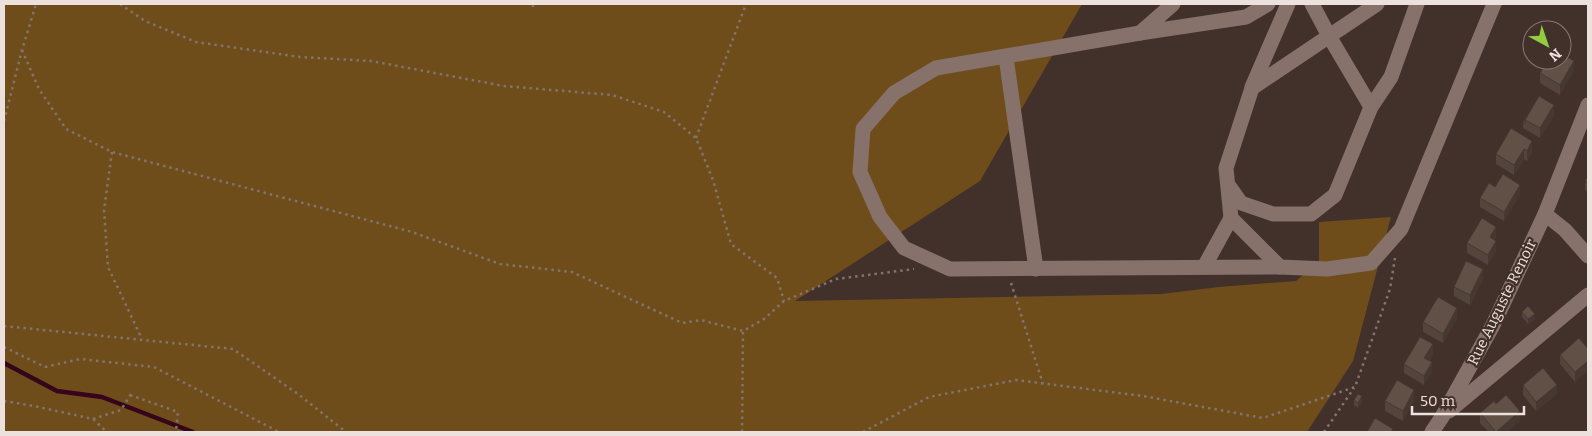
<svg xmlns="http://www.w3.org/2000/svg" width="1592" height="436" font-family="Bitter,serif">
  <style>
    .green { fill: #6f4d1b }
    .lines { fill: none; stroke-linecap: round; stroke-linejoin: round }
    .stream { stroke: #36041b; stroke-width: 4.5 }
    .path { stroke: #83736e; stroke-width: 2.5; stroke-dasharray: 2.5 4; stroke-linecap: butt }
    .minor { stroke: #86716b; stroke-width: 15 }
    .wall { fill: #53453b }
    .shaded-wall { fill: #443830 }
    .building { fill: #615045; stroke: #443830 }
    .labels { text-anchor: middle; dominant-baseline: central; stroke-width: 4.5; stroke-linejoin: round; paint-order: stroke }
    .street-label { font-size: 15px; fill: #ede1dd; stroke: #42302b }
  </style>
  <rect width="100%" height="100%" fill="#42302b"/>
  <path class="green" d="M4,4H1082L980,181L795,301L1161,294L1219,287L1296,281L1319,261V222L1391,217L1353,361L1307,432H6L4,431Z"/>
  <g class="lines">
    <path class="stream" d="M4,363L57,391L102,397L193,432"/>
    <g class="path">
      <path d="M120,4L145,21L196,42L300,57L371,61L504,86L612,95L664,112L696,138L713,180L731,244L777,278L784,301"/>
      <path d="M533,7V4"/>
      <path d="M22,50L39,89L66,129L112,152L412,232L500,264L572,272L682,323L701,320L743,331L764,319L784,301L836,279L914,269"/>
      <path d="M4,121L22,50L36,4"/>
      <path d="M696,138L746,4"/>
      <path d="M112,152L104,210L108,267L142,339"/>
      <path d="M1011,283L1043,384"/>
      <path d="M4,326L233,349L298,394L346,432"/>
      <path d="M4,347L45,367L80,359L154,367L279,432"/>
      <path d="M130,395L178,412L176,431L180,432"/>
      <path d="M4,401L34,406L93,419L107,432"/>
      <path d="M93,419L121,410L131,394"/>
      <path d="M742,432L743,331"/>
      <path d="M863,432L929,397L1016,380L1143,396L1263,418L1355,387L1390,289L1395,258"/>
      <path d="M1324,432L1354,388"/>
    </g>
    <g class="minor">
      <path d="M1173,4L1140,33L1246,17L1268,4"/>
      <path d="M1377,4L1252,88L1226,168L1231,218L1280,267L1327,269L1371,263L1401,229L1494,4"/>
      <path d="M1140,33L936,68L894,93L863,129L860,172L880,217L904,248L950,269L1280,267"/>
      <path d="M1006,57L1036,269"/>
      <path d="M1252,87L1288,4"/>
      <path d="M1371,107L1391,77L1417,4"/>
      <path d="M1229,186L1241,203L1273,214H1311L1335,195L1371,107L1329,36L1312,4"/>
      <path d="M1545,214L1565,230L1588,256"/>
      <path d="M1204,267L1231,218"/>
      <path d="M1449,411L1588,295"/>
      <path d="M1432,432L1442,417L1493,325L1545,214L1588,105"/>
    </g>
  </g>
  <g class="wall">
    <path d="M1523,43L1530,45L1527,51L1523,48Z"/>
    <path d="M1574,71L1560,95L1540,83V73Z"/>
    <path d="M1554,115L1540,138L1523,128V123L1526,117Z"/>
    <path d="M1511,128L1532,151L1527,161L1524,159L1514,175L1496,164V154Z"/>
    <path d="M1588,178V193L1585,190V180Z"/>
    <path d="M1495,187L1520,194L1504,221L1480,207V198Z"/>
    <path d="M1496,236L1494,240L1496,251L1488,265L1467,253V243Z"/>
    <path d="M1483,279L1470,305L1454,296V287Z"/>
    <path d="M1522,312L1535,319L1528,324L1522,317Z"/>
    <path d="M1457,318L1443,343L1423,332V322Z"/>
    <path d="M1588,349V370L1575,382L1560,364V355Z"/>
    <path d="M1433,354L1429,361L1432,372L1424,385L1404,373V364Z"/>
    <path d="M1523,385L1557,394L1536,411L1523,395Z"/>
    <path d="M1354,400L1362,401L1358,408L1354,405Z"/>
    <path d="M1414,400L1403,421L1385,411V401Z"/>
    <path d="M1496,404L1520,421L1507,432H1489L1480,423V413Z"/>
  </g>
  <g class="shaded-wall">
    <path d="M1530,40V45L1527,51V46Z"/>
    <path d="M1574,61V71L1560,95V85Z"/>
    <path d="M1554,105V115L1540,138V128Z"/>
    <path d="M1532,141V151L1527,161V151Z"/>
    <path d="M1524,149V159L1514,175V165Z"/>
    <path d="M1520,185V194L1504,221V212Z"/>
    <path d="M1496,227V236L1490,247V237Z"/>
    <path d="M1496,241V251L1488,265V255Z"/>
    <path d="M1483,269V279L1470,305V295Z"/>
    <path d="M1457,308V318L1443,343V334Z"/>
    <path d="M1535,314V319L1528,324V319Z"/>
    <path d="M1433,344V354L1424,368V358Z"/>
    <path d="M1588,361V370L1575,382V372Z"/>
    <path d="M1432,362V372L1424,385V376Z"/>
    <path d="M1557,385V394L1536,411V402Z"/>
    <path d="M1414,390V400L1403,421V411Z"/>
    <path d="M1362,396V401L1358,408V403Z"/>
    <path d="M1520,411V421L1507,432H1496Z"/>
  </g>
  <g class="building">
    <path d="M1526,37L1530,40L1527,46L1523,43Z"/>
    <path d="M1562,54L1574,61L1560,85L1540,73L1548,60H1562Z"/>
    <path d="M1539,96L1554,105L1540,128L1525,120Z"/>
    <path d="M1526,117L1525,120V124L1523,123Z"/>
    <path d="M1511,128L1532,141L1527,151L1524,149L1514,165L1496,154Z"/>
    <path d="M1503,174L1520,185L1504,212L1480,198L1489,183L1495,187Z"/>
    <path d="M1588,178V184L1585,180Z"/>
    <path d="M1482,218L1496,227L1490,237L1496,241L1488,255L1467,243Z"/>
    <path d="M1466,261L1483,269L1470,295L1454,287Z"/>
    <path d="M1438,297L1457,308L1443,334L1423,322Z"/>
    <path d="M1528,306L1535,314L1528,319L1522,312Z"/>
    <path d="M1420,337L1433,344L1424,358L1432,362L1424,376L1404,364Z"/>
    <path d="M1579,338L1588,349V361L1575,372L1560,355Z"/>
    <path d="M1543,368L1557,385L1536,402L1523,385Z"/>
    <path d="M1397,380L1414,390L1403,411L1385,401Z"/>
    <path d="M1358,394L1362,396L1358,403L1354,400Z"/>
    <path d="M1506,395L1520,411L1496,432L1480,413L1494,401L1496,404Z"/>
    <path d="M1375,418L1393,429L1391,432H1367Z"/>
  </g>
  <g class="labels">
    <g class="street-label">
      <text transform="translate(1502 302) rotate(-64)">Rue Auguste Renoir</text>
    </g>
  </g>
  <rect width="1592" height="436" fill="none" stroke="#ede1dd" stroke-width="10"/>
  <g transform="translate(1547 45) rotate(140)"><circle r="24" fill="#42302b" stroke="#867772"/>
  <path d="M0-4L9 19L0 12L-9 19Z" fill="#91cd3f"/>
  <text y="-8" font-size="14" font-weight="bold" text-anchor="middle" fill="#ede1dd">N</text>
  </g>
  <path d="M1412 406v8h112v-8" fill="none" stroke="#ede1dd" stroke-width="2.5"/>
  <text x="1420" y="406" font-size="15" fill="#ede1dd" stroke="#42302b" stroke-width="4" paint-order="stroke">50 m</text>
</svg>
